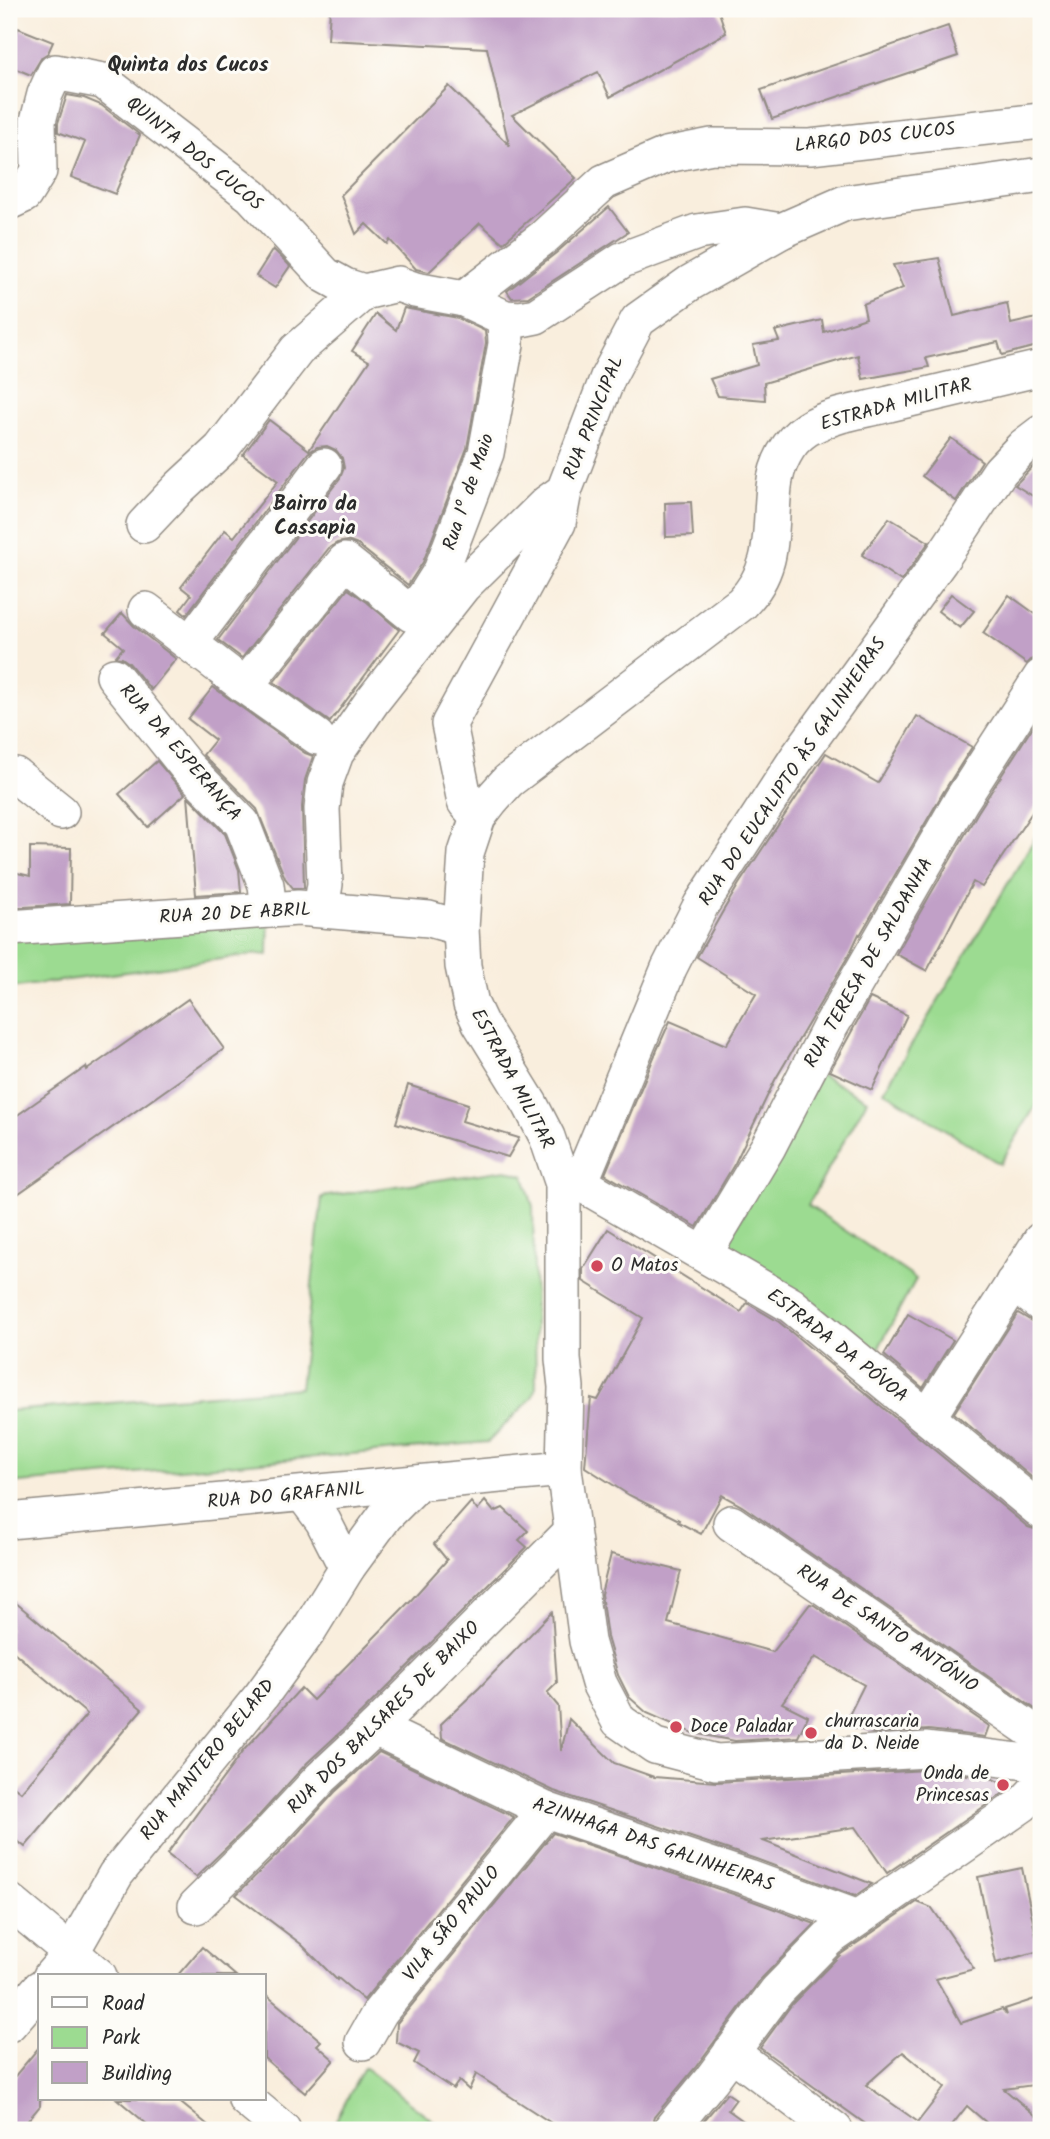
<svg xmlns="http://www.w3.org/2000/svg" width="1050" height="2139" font-family="Kalam,sans-serif">
  <style>
    .green { fill: #9cdb91; stroke: #64835e; stroke-width: 2 }
    .building { fill: #c1a0c7; fill-rule: evenodd }
    .lines { fill: none; stroke-linecap: round; stroke-linejoin: round }
    .minor-casing { stroke: #928c84; stroke-width: 38 }
    .minor { stroke: #fff; stroke-width: 35 }
    .poi-dot { fill: #d1495b; stroke: #fdfcf7; stroke-width: 2.5 }
    .labels { text-anchor: middle; dominant-baseline: central; stroke-width: 6; stroke-linejoin: round; paint-order: stroke }
    .street-label { font-size: 19px; fill: #2b2b2b; stroke: #fdfcf7 }
    .poi-label { font-size: 19px; fill: #2b2b2b; stroke: #fdfcf7; text-anchor: start }
    .neighbourhood-label { font-size: 21px; font-weight: bold; fill: #2b2b2b; stroke: #fdfcf7 }
  </style>
  <rect width="100%" height="100%" fill="#fdfcf7"/>
  <filter id="ink" filterUnits="userSpaceOnUse"><feTurbulence type="fractalNoise" baseFrequency=".0143" numOctaves="2"/><feDisplacementMap in="SourceGraphic" scale="14" xChannelSelector="R" yChannelSelector="G"/><feConvolveMatrix kernelMatrix="1 2 1 2 8 2 1 2 1" color-interpolation-filters="sRGB"/></filter>
  <filter id="wash" filterUnits="userSpaceOnUse"><feTurbulence type="fractalNoise" baseFrequency=".00686" numOctaves="4" result="noise"/><feDisplacementMap in="SourceGraphic" scale="28" xChannelSelector="R" yChannelSelector="G"/><feGaussianBlur stdDeviation="1.57" result="paint"/><feColorMatrix in="noise" values="0 0 0 0 0 0 0 0 0 0 0 0 0 0 0 0 0 1.4 0 .05"/><feComposite in="paint" operator="in"/></filter>
  <g filter="url(#wash)">
    <rect width="100%" height="100%" fill="#f9eedd"/>
    <g class="green">
      <path d="M1041,828V1097L1000,1164L884,1091Z"/>
      <path d="M269,910L268,955L258,954L9,988V928Z"/>
      <path d="M819,1074L867,1100L808,1205L916,1279L877,1351L726,1245Z"/>
      <path d="M506,1170L524,1176L533,1207L536,1387L532,1398L488,1442L9,1484V1411L300,1388L322,1197Z"/>
      <path d="M364,2067L445,2130H348L336,2120Z"/>
    </g>
    <g id="blocks">
      <g class="building">
        <path d="M330,9H718L726,33L610,97L598,72L512,115L576,178L503,243L480,223L429,272L416,269L390,240L387,244L366,224L356,234L341,195L449,86L509,145L487,48L328,40Z"/>
        <path d="M948,26L958,56L772,119L761,90Z"/>
        <path d="M18,28L53,42L48,53L42,57L31,75L9,66V31L16,34Z"/>
        <path d="M67,95L84,98L101,105L140,135L115,194L71,177L85,142L58,132V123Z"/>
        <path d="M609,207L628,232L528,297L512,298L507,291L556,253Z"/>
        <path d="M273,249L290,266L275,288L256,276Z"/>
        <path d="M939,258L954,316L1007,303L1011,324L1041,317V345L1002,355L998,342L926,358L929,367L863,379L858,355L764,383L765,400L718,396L710,379L757,365L753,345L779,341L775,331L822,320L824,332L866,318L863,304L903,288L893,265Z"/>
        <path d="M404,308L458,318L485,331L486,343L467,448L423,562L408,585L358,545L347,541L337,543L329,548L242,658L218,640L340,478L344,468L342,458L336,450L327,446L317,447L308,453L186,615L180,610L191,595L181,587L225,530L234,537L278,481L243,455L269,420L309,450L369,361L352,351L376,314L396,330Z"/>
        <path d="M951,438L982,461L956,501L922,476Z"/>
        <path d="M1041,458V501L1015,485Z"/>
        <path d="M691,502L693,536L666,537L665,503Z"/>
        <path d="M889,518L929,542L901,581L862,555Z"/>
        <path d="M348,589L367,602L399,630L330,722L274,682Z"/>
        <path d="M951,594L974,611L960,628L938,611Z"/>
        <path d="M1009,595L1041,618V657L1032,659L1027,664L983,633Z"/>
        <path d="M122,613L134,626L176,659L151,690L129,663L122,658L115,657L123,648L105,633Z"/>
        <path d="M213,687L305,753L313,756L305,780L302,807L304,888H293L285,878L257,809L203,755L215,740L188,719Z"/>
        <path d="M1041,714V799L982,887L973,882L927,971L896,954L978,812Z"/>
        <path d="M917,716L972,747L944,791L860,935L859,934L850,953L775,1080L735,1163L697,1227L605,1174L657,1050L670,1021L726,1045L756,994L697,957L723,911L739,884L826,753L878,783Z"/>
        <path d="M157,761L185,794L148,827L119,794Z"/>
        <path d="M188,796L225,834L239,870L241,892L196,895Z"/>
        <path d="M30,847L71,848L70,904L9,908V871L30,876Z"/>
        <path d="M870,998L907,1015L872,1090L830,1071Z"/>
        <path d="M188,999L224,1049L9,1200V1121L86,1067L87,1070Z"/>
        <path d="M408,1085L468,1104L462,1121L519,1138L508,1157L396,1123Z"/>
        <path d="M608,1229L741,1312L747,1303L779,1322L1028,1527L1041,1531V1713L742,1506L722,1495L701,1534L678,1522L679,1520L629,1495L585,1467L591,1398L598,1400L643,1318L583,1281V1269Z"/>
        <path d="M1018,1313L1041,1327V1485L954,1413Z"/>
        <path d="M908,1314L953,1340L923,1388L884,1355Z"/>
        <path d="M485,1501L494,1512L503,1508L528,1531L519,1540L527,1547L361,1713L307,1763L255,1820L196,1877L167,1854L243,1751L301,1688L313,1700L412,1599L447,1560L434,1544L471,1502L477,1510Z"/>
        <path d="M611,1554L681,1571L668,1623L773,1652L810,1604L814,1605L989,1726L985,1737L929,1730L873,1733L844,1725L864,1685L815,1657L782,1703L808,1716L798,1737L735,1741L693,1733L647,1713L629,1697L618,1675L607,1637L601,1594Z"/>
        <path d="M9,1597L142,1709L25,1847L9,1834V1782L21,1792L87,1714L9,1648Z"/>
        <path d="M552,1612L557,1683L547,1693L558,1706L561,1751L569,1719L614,1763L654,1777L717,1782L926,1770L991,1778L1011,1788L887,1873L855,1827L763,1841L872,1884L855,1896L756,1859L554,1791L442,1738L441,1724L479,1688Z"/>
        <path d="M379,1752L514,1817L364,2000L338,1978L337,1980L301,1944L236,1895L284,1848L335,1792Z"/>
        <path d="M553,1833L742,1897L815,1924L761,1979L695,2068L654,2117L650,2130H562L476,2074L469,2090L459,2081L453,2089L414,2063L419,2053L396,2042L397,2023Z"/>
        <path d="M1022,1868L1039,1951L996,1963L978,1877Z"/>
        <path d="M917,1902L932,1908L974,1969L936,1979L961,2023L1002,2009L1007,2015L1005,2009L1041,1997V2084L1004,2089L1041,2120V2130H995L967,2106L948,2130H874L760,2048L792,2004L841,1954ZM903,2052L945,2087L918,2122L866,2085Z"/>
        <path d="M202,1947L236,1976H177Z"/>
        <path d="M264,1993L321,2041L317,2045L334,2060L305,2093L264,2058Z"/>
        <path d="M40,2046V2106L20,2130H9V2083Z"/>
        <path d="M727,2093L736,2099L728,2110L756,2130H696Z"/>
        <path d="M117,2099H176L214,2130H154Z"/>
      </g>
    </g>
  </g>
  <g filter="url(#ink)">
    <use href="#blocks" fill-opacity="0" stroke="#928c84" stroke-width="2"/>
    <g class="lines">
      <g class="minor-casing">
        <g id="minor">
          <path d="M9,202L24,195L39,171L38,121L45,94L55,72L103,81L252,196L325,275L345,286L364,292L398,284L415,290L464,299L505,318L521,319L536,316L622,260L697,232L745,225L781,231"/>
          <path d="M464,299L544,237L604,182L666,155L712,146L810,147L1041,121"/>
          <path d="M1041,368C991,380 940,392 889,404C863,411 831,414 807,429C788,441 776,465 774,487C769,532 777,567 742,603L508,781L491,800L478,817L466,853L461,928L463,966L471,1004L480,1023L530,1104L547,1137L563,1184V1359L566,1387L564,1469L587,1641L599,1683L619,1721L655,1746L716,1762L927,1750L1026,1762H1041"/>
          <path d="M144,525L179,488L221,449L297,350L364,292"/>
          <path d="M384,592L411,614L427,593L441,571L486,453L506,344L505,318"/>
          <path d="M146,610L245,686L317,737"/>
          <path d="M190,643L324,466"/>
          <path d="M114,676L186,766L242,823L266,885L269,910"/>
          <path d="M245,686L345,561L374,584"/>
          <path d="M9,777L15,775L61,812"/>
          <path d="M478,817L465,802L449,724L558,523L564,491"/>
          <path d="M321,909L325,884L322,809L325,783L336,753L373,700L463,586L547,503L564,491L608,377L638,320L690,283L781,231L845,203L1041,175"/>
          <path d="M9,928L298,908L429,919L461,928"/>
          <path d="M580,1183L669,968L701,905L797,758L940,561L1000,471L1024,446L1041,433"/>
          <path d="M580,1183L791,1305L1041,1511"/>
          <path d="M704,1254L768,1147L829,1029L961,801L1041,677"/>
          <path d="M1013,1283L1041,1304"/>
          <path d="M928,1417L1041,1240"/>
          <path d="M303,1494L323,1521L347,1568"/>
          <path d="M9,1521L564,1469"/>
          <path d="M731,1523L1041,1737"/>
          <path d="M375,1728L546,1810L749,1878L858,1918"/>
          <path d="M9,1901L99,1976"/>
          <path d="M196,1906L269,1834L321,1778L375,1728L572,1531"/>
          <path d="M51,1976L71,1953L116,1874L261,1696L307,1633L347,1568L385,1516L416,1485"/>
          <path d="M9,2024L40,1988"/>
          <path d="M363,2042L380,2012L546,1810"/>
          <path d="M731,2052L835,2130"/>
          <path d="M246,2099L283,2130"/>
          <path d="M670,2130L711,2080L777,1991L828,1939L1023,1804L1041,1785"/>
        </g>
      </g>
      <use href="#minor" class="minor"/>
    </g>
  </g>
  <g class="poi-dot">
    <circle cx="597" cy="1266" r="7"/>
    <circle cx="676" cy="1727" r="7"/>
    <circle cx="811" cy="1733" r="7"/>
    <circle cx="1003" cy="1785" r="7"/>
  </g>
  <g class="labels">
    <g class="street-label">
      <text transform="translate(875 138) rotate(-6)">LARGO DOS CUCOS</text>
      <text transform="translate(194 154) rotate(39)">QUINTA DOS CUCOS</text>
      <text transform="translate(896 405) rotate(-15)">ESTRADA MILITAR</text>
      <text transform="translate(594 418) rotate(-68)">RUA PRINCIPAL</text>
      <text transform="translate(469 492) rotate(-71)">Rua 1º de Maio</text>
      <text transform="translate(180 753) rotate(49)">RUA DA ESPERANÇA</text>
      <text transform="translate(793 772) rotate(-56)">RUA DO EUCALIPTO ÀS GALINHEIRAS</text>
      <text transform="translate(235 914) rotate(-3)">RUA 20 DE ABRIL</text>
      <text transform="translate(869 963) rotate(-60)">RUA TERESA DE SALDANHA</text>
      <text transform="translate(512 1079) rotate(62)">ESTRADA MILITAR</text>
      <text transform="translate(837 1346) rotate(38)">ESTRADA DA PÓVOA</text>
      <text transform="translate(286 1496) rotate(-5)">RUA DO GRAFANIL</text>
      <text transform="translate(887 1629) rotate(34)">RUA DE SANTO ANTÓNIO</text>
      <text transform="translate(384 1718) rotate(-45)">RUA DOS BALSARES DE BAIXO</text>
      <text transform="translate(208 1760) rotate(-51)">RUA MANTERO BELARD</text>
      <text transform="translate(653 1845) rotate(19)">AZINHAGA DAS GALINHEIRAS</text>
      <text transform="translate(452 1924) rotate(-51)">VILA SÃO PAULO</text>
    </g>
    <g class="poi-label">
      <text x="611" y="1266">O Matos</text>
      <text x="825" y="1722">churrascaria<tspan x="825" dy="22">da D. Neide</tspan></text>
      <text x="690" y="1727">Doce Paladar</text>
      <text x="989" y="1774" text-anchor="end">Onda de<tspan x="989" dy="22">Princesas</tspan></text>
    </g>
    <g class="neighbourhood-label">
      <text x="188" y="65">Quinta dos Cucos</text>
      <text x="315" y="504">Bairro da<tspan x="315" dy="24">Cassapia</tspan></text>
    </g>
  </g>
  <rect width="1050" height="2139" fill="none" stroke="#fdfcf7" stroke-width="35"/>
  <rect x="38" y="1974" width="228" height="126" fill="#fdfcf7" stroke="#a9a8a5" stroke-width="2"/>
  <rect x="52" y="1997" width="35" height="10" fill="#ffffff" stroke="#a9a8a5" stroke-width="2"/>
  <text x="102" y="2010" font-size="21" fill="#2b2b2b">Road</text>
  <rect x="52" y="2027" width="35" height="21" fill="#9cdb91" stroke="#a9a8a5" stroke-width="2"/>
  <text x="102" y="2044" font-size="21" fill="#2b2b2b">Park</text>
  <rect x="52" y="2062" width="35" height="21" fill="#c1a0c7" stroke="#a9a8a5" stroke-width="2"/>
  <text x="102" y="2080" font-size="21" fill="#2b2b2b">Building</text>
</svg>
